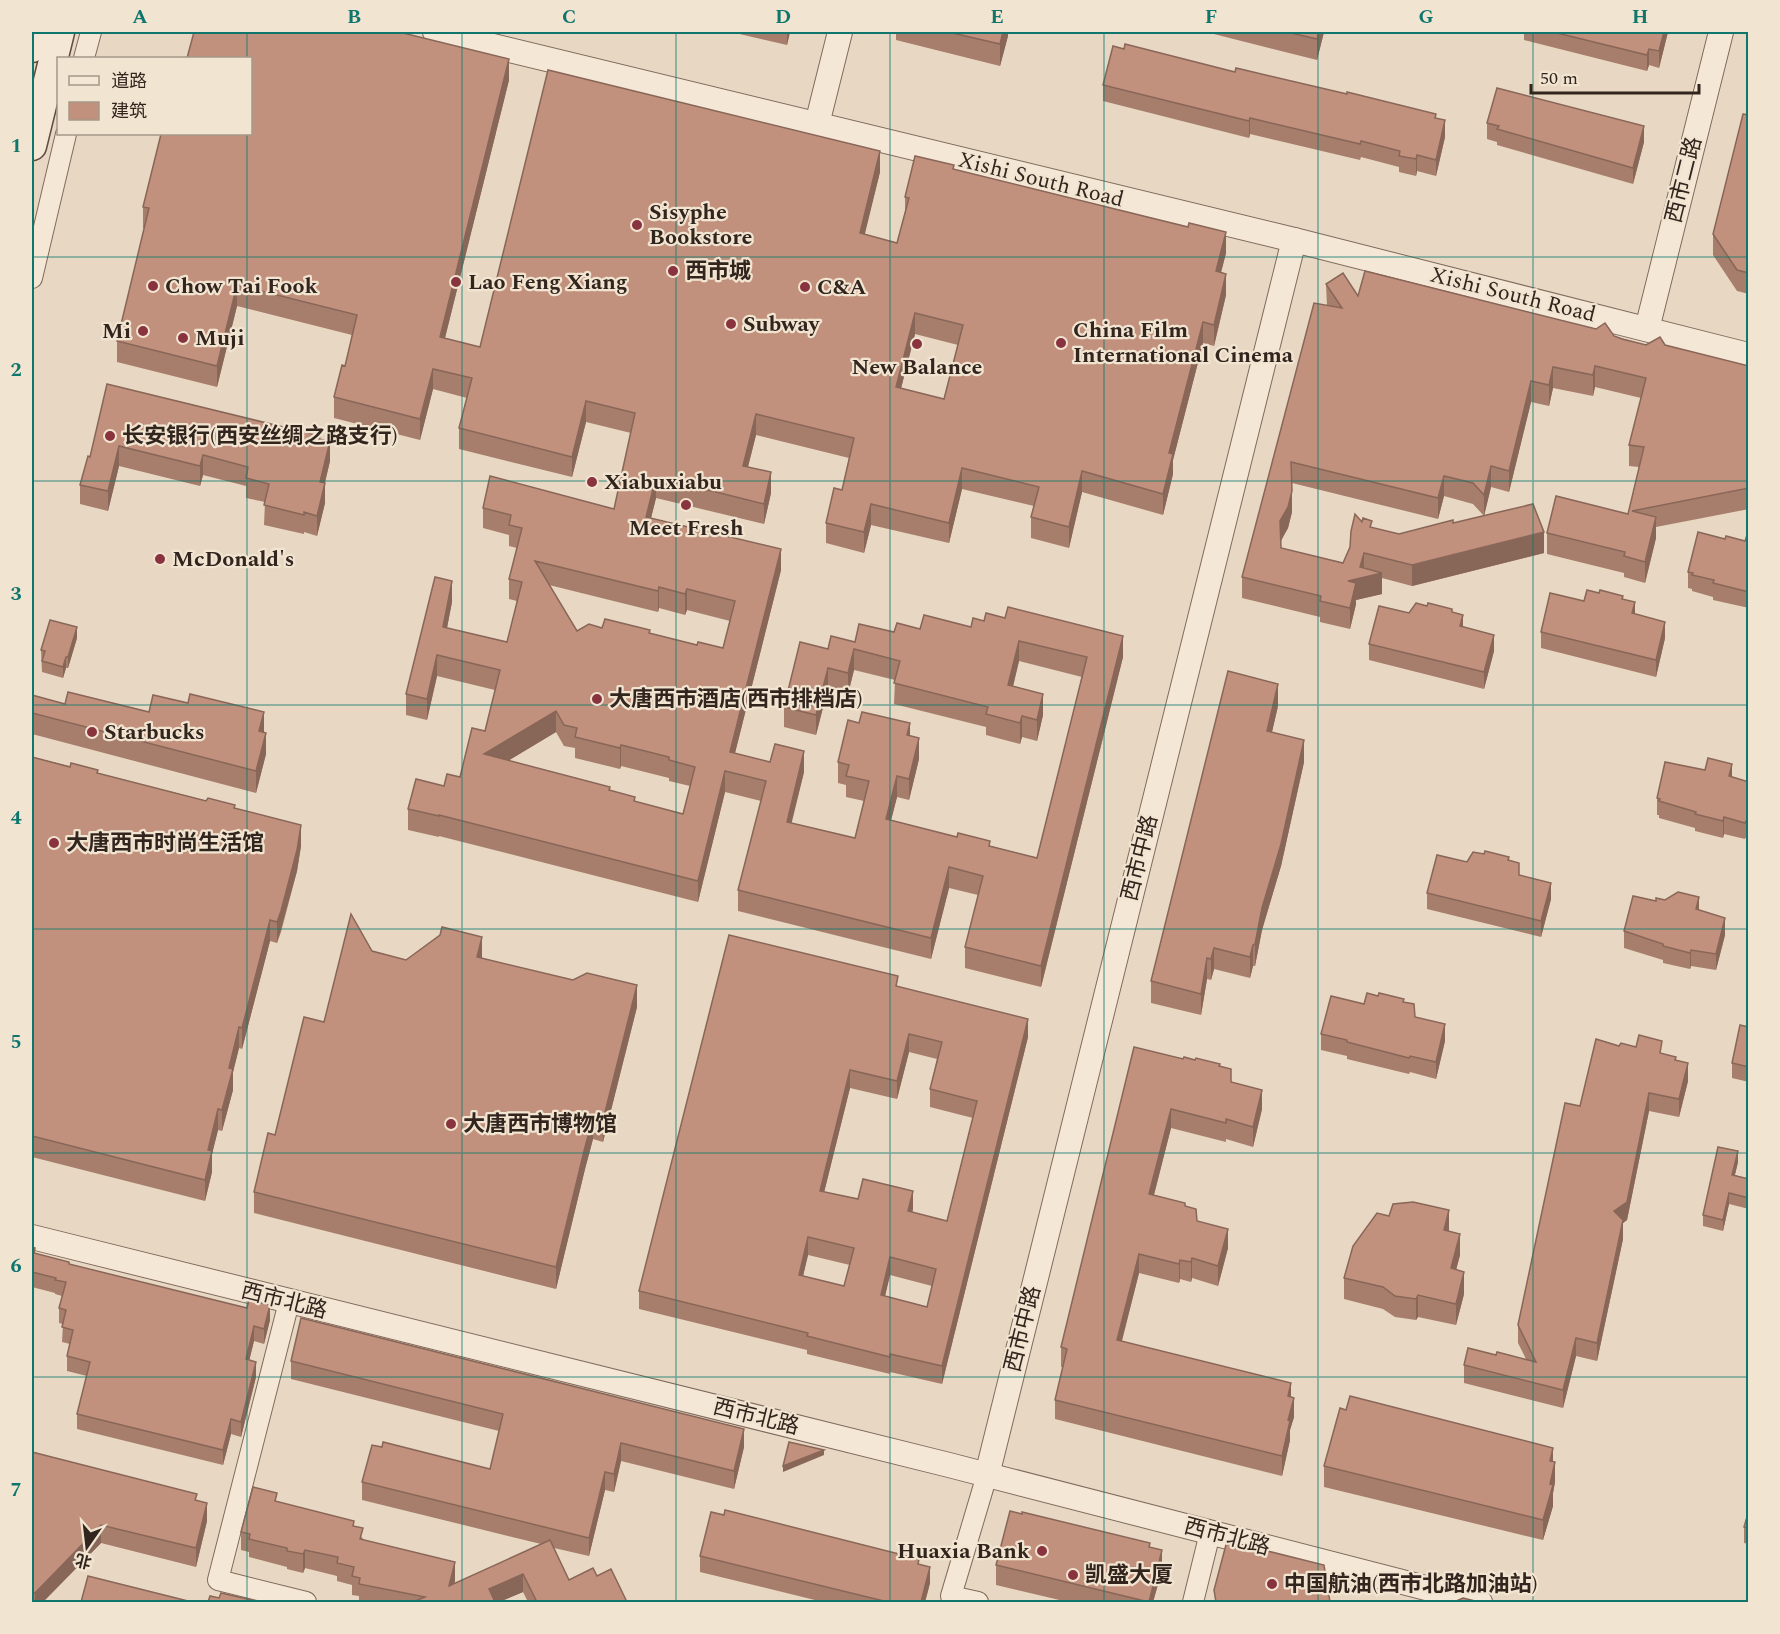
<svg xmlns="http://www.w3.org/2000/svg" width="1780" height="1634" font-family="Spectral,'Noto Sans SC',serif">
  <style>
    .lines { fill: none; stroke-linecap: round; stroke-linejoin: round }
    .minor-casing { stroke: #806b5c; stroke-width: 22 }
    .tertiary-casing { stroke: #806b5c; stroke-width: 26 }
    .secondary-casing { stroke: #624c3f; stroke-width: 31 }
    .minor { stroke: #f4e7d5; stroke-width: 20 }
    .tertiary { stroke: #f4e7d5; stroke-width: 24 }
    .secondary { stroke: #f4e7d5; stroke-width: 28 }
    .wall { fill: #a77d6c; fill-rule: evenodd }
    .shaded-wall { fill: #886658 }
    .building { fill: #c2917d; stroke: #886658; stroke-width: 1.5; fill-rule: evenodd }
    .grid { fill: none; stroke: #0f766e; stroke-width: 1.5; stroke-opacity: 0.55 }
    .poi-dot { fill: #88333e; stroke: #f1e4d1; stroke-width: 2 }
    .labels { text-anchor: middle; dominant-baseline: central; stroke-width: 4.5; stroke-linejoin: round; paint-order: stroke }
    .street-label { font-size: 22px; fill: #32251e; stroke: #f1e4d1 }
    .poi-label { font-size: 22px; font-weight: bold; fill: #32251e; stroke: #f1e4d1; text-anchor: start }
    .neatline { fill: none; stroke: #0f766e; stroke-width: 2 }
    .grid-label { font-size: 20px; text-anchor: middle; font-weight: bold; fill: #0f766e }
  </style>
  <rect width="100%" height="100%" fill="#e8d8c3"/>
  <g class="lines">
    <g class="minor-casing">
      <g id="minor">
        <path d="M84,58L91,32"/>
        <path d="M32,278L66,134"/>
        <path d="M289,1302L218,1580L306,1602"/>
        <path d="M978,1602L951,1596L987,1475"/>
        <path d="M1193,1602L1210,1533"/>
      </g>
    </g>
    <g class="tertiary-casing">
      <g id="tertiary">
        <path d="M435,32L1294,240L1748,355"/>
        <path d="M817,124L840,32"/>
        <path d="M1647,329L1721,32"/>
        <path d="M32,1237L949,1465L1480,1602"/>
        <path d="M987,1475L1294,240"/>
      </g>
    </g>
    <g class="secondary-casing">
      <g id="secondary">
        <path d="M32,48L36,32"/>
        <path d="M32,146L60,32"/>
      </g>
    </g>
    <use href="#minor" class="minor"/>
    <use href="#tertiary" class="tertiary"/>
    <use href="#secondary" class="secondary"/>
  </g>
  <g class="wall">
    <path d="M731,32H790L787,45Z"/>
    <path d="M896,32H1008V36L1000,66L896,40Z"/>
    <path d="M1206,32H1324L1317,60Z"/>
    <path d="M1519,32H1668L1659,68L1649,65L1647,71L1524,40V33Z"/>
    <path d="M509,80L445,338L480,347L880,172L864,235L897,243L905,212V197L954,170L1226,253L1221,272L1226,295L1214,346L1203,343L1173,460V474L1163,515L1082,492L1069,548L1031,538V517L1034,506L962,489L949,543L871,525L864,553L826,543V523L842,490L849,458L756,435L748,467L771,493L764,524L656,498L651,518L781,570L735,753L804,772L791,823L855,838L864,801L846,797V785L838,783V762L910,736L919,759L909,800L897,797L891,820L1037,858L1082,677L1019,661L1013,687L1043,715L1037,741L1022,737L1020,744L986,735V727L894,704L895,680L854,670L848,694L828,688L816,735L784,727V707L828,649L894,632L920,629L971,627L1123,657L1041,987L965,968V947L978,895L949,888L931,959L738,911V890L761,801L725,792L698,902L439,836V837L408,830V809L444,786L460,777L485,731L495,690L437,676L427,720L406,715V694L452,602L447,628L507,642L517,601L509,599V579L517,548L509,546V535L483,528V508L614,509L631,433L586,422L572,477L459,449V428L467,398L433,389L420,440L334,418V397L345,366L352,335L237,306L217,387L117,362V341L145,228H143V207ZM915,334L958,345L944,399L901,388ZM549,585L658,612L659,608L685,615L687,610L730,621L723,648L697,645L650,633L602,628L577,631ZM556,732L564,746L575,748V758L620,769L621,766L669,778V781L690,786L683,814L635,802L610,790L508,761Z"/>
    <path d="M1103,85L1436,118L1445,137L1436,176L1417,171L1416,176L1399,172V167L1361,157L1360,160L1250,134L1249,138L1103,101Z"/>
    <path d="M1749,115V294L1737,291L1713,255V234Z"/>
    <path d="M1487,123L1644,142L1633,184L1497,145V142L1487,139Z"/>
    <path d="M1326,284L1358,296L1614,336L1646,345H1665L1749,366V509L1656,527V538L1645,583L1624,577V573L1547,554V533L1628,514L1639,467L1629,466V445L1641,398L1595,387L1593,396L1553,388L1549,406L1531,402L1509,492L1491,487L1484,516L1544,553L1412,586L1382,578V594L1356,600V604L1350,629L1320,622V617L1242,598V577L1327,306ZM1292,483L1438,519L1444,496L1473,504L1484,516L1453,523L1399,534L1372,528L1362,522L1343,563L1281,548V541L1288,528L1292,512Z"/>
    <path d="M107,384L320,439L330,461L325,483V503L317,536L304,532V534L264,525L265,502L246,498V486L203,475L200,486L119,466L108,511L80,504V485L90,457Z"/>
    <path d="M1749,532V608L1713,600V597L1692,591V589L1688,588V572L1725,539L1745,541Z"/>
    <path d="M1623,599L1635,614L1665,638L1656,677L1541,648V632L1584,601Z"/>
    <path d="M1452,612L1463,627L1494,651L1484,689L1369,660V644L1409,613Z"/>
    <path d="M77,638L68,668H66L63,678L42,672L41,650Z"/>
    <path d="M32,695L65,704L149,712L264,732L266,754L256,793L32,734Z"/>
    <path d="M1278,706L1272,732L1304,762L1281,866L1262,930L1255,966H1253L1250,978L1214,969L1211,980L1207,979L1201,1015L1151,1003V981Z"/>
    <path d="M32,757L98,773L235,808L301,846L297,871L281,932L277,943L270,941L242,1049L239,1048L233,1072V1090L222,1131L218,1130L212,1154V1172L205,1201L32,1157Z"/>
    <path d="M1732,777L1749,782V837H1746L1745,839L1724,834L1723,838L1695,831V828L1659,818V815H1657V798Z"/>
    <path d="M1509,860L1519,875L1551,899L1541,937L1427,909V893L1467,862Z"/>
    <path d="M1656,901L1699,910L1725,935L1716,970L1691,966L1690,969L1663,963V960L1624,948V931Z"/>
    <path d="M372,951L406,960L482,958L637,1007L603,1142L593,1139L585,1169L556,1289L254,1213V1192L275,1135L324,1022Z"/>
    <path d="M898,986L1028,1037L942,1384L890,1372V1374L807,1354V1350L639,1309V1291ZM909,1052L937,1059L930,1089V1107L973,1118L947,1221L912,1212L913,1209L824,1192L850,1088L897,1099ZM808,1255L850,1265L844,1286L803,1276ZM890,1275L932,1286L927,1307L885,1296Z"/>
    <path d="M1404,1002L1415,1017L1445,1041L1436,1079L1410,1072L1409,1074L1347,1059V1056L1321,1050V1034L1364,1004Z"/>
    <path d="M1749,1027V1082L1732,1078V1063Z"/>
    <path d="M1619,1046L1662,1053L1676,1060L1688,1081L1679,1117L1649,1111L1627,1220L1623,1223V1239L1597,1361L1576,1356L1563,1408L1464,1383V1365L1496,1355L1526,1359L1518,1343V1325L1580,1106Z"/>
    <path d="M1183,1059L1220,1066L1231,1082L1262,1109L1253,1147L1226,1139V1142L1171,1128L1154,1195L1185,1206L1197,1221L1228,1248L1218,1286L1192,1278L1191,1282L1180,1279L1179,1283L1139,1273L1122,1341L1291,1397L1294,1417L1290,1430V1440L1282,1476L1055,1419V1400L1063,1367H1061V1347Z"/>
    <path d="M1738,1162L1735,1175L1749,1179V1209L1729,1204L1723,1231L1703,1226V1215Z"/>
    <path d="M1449,1231L1460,1255L1456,1270L1464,1294L1456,1325L1418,1317L1416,1320L1395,1317L1383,1309L1344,1299V1278Z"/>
    <path d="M32,1247L35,1253L69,1264L270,1320L264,1344L254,1341L249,1360L256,1377L241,1437L231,1434L223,1465L77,1429V1414L87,1376L67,1371V1356L70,1344L62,1342L63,1324L59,1323V1308L62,1296L55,1294V1293L32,1287Z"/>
    <path d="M291,1361L744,1447L734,1489L621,1461L614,1492L605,1490L589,1556L554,1548L569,1580L597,1576L627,1602H528L523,1592L499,1602H359V1596L352,1595V1585L337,1581V1576L305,1568L303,1573L287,1569V1567L249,1557V1552L241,1550V1532L277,1502L354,1526L363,1539L455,1581L454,1584L541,1544L362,1500V1482L382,1447L490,1469L499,1431L291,1379Z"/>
    <path d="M32,1452L197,1500L207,1521L196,1567L101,1543L43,1602H32Z"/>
    <path d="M1553,1461L1555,1482L1553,1493V1506L1543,1540L1324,1487V1466Z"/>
    <path d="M1749,1510V1544L1744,1543V1527Z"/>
    <path d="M700,1556L919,1564L930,1583L925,1602H823L700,1572Z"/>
    <path d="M996,1565L1162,1570L1153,1602H1068L996,1585Z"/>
  </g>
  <g class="shaded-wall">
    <path d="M787,32H790L787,45Z"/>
    <path d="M1003,32H1008V36L1000,66V44Z"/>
    <path d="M1319,32H1324L1317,60V39Z"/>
    <path d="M1664,32H1668L1659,68V51Z"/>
    <path d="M1649,49V65L1647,71V55Z"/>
    <path d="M509,59V80L440,358V337Z"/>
    <path d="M1250,118V134L1249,138V121Z"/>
    <path d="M1445,120V137L1436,176V160Z"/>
    <path d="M1644,126V142L1633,184V168Z"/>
    <path d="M880,151V172L860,254V233Z"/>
    <path d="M1417,155V171L1416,176V159Z"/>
    <path d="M1226,232V253L1216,292V271Z"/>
    <path d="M1226,274V295L1214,346V325Z"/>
    <path d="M237,285V306L217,387V366Z"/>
    <path d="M915,313V334L896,408V387Z"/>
    <path d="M1203,322V343L1173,460V474L1163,515V494L1169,453Z"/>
    <path d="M1595,366V387L1593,396V375Z"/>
    <path d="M1553,367V388L1549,406V385Z"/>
    <path d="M433,369V389L420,440V419Z"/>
    <path d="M1531,381V402L1509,492V471Z"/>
    <path d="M586,401V422L572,477V457Z"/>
    <path d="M756,414V435L743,486V466Z"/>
    <path d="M330,441V461L320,502V482Z"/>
    <path d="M119,446V466L108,511V491Z"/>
    <path d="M203,455V475L200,486V466Z"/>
    <path d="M1491,466V487L1484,516V495Z"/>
    <path d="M962,468V489L949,543V523Z"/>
    <path d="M1082,471V492L1069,548V527Z"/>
    <path d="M771,472V493L764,524V504Z"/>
    <path d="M1444,476V496L1438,519V498Z"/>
    <path d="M656,477V498L646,538V517Z"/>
    <path d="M325,483V503L317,536V516Z"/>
    <path d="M1292,491V512L1288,528L1280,542V521Z"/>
    <path d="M871,504V525L864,553V532Z"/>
    <path d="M1656,517V538L1645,583V562Z"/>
    <path d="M1544,532V553L1412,586V565Z"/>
    <path d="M781,549V570L730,773V752Z"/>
    <path d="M1364,553V574L1382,573V594L1356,600V604L1350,629V608L1348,581L1360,567Z"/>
    <path d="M452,581V602L443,648V627Z"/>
    <path d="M659,587V608L658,612V591Z"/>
    <path d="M687,589V610L685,615V594Z"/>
    <path d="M1635,602V618L1632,613Z"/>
    <path d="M1463,615V631L1460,626Z"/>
    <path d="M1665,622V638L1656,677V660Z"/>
    <path d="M77,627V638L68,668V657Z"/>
    <path d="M1494,635V651L1484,689V672Z"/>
    <path d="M1123,636V657L1041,987V966Z"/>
    <path d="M1019,641V661L1008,706V685Z"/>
    <path d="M854,649V670L848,694V673Z"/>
    <path d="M437,655V676L427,720V699Z"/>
    <path d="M66,657V668L63,678V667Z"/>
    <path d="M828,668V688L816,735V715Z"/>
    <path d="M1278,684V706L1267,753V731Z"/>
    <path d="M1043,694V715L1037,741V720Z"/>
    <path d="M556,711V732L484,775V754Z"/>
    <path d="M264,712V733L259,731Z"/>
    <path d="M1022,716V737L1020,744V723Z"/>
    <path d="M910,723V744L907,735Z"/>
    <path d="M266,733V754L256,793V771Z"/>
    <path d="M919,738V759L909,800V779Z"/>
    <path d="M1304,740V762L1281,866L1262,930L1255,966V944L1262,908Z"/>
    <path d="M621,745V766L620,769V748Z"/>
    <path d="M804,751V772L787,842V822Z"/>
    <path d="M1732,764V780L1729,776Z"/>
    <path d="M725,771V792L698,902V881Z"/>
    <path d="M897,776V797L886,840V819Z"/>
    <path d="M1724,817V834L1723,838V821Z"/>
    <path d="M301,825V846L297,871L277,943V922Z"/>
    <path d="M949,867V888L931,959V938Z"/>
    <path d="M1551,883V899L1541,937V921Z"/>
    <path d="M1699,897V913L1696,909Z"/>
    <path d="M1725,918V935L1716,970V954Z"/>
    <path d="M270,920V941L242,1049V1028Z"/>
    <path d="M482,937V959L477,957Z"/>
    <path d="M1253,945V966L1250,978V957Z"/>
    <path d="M1214,948V969L1211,980V959Z"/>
    <path d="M1691,950V966L1690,969V953Z"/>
    <path d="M1207,958V979L1201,1015V994Z"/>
    <path d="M637,985V1007L603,1142V1120Z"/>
    <path d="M1028,1019V1037L942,1384V1366Z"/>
    <path d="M1445,1024V1041L1436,1079V1062Z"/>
    <path d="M239,1027V1048L233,1072V1090L222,1131V1110L229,1068Z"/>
    <path d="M909,1034V1052L897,1099V1081Z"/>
    <path d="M1688,1063V1081L1679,1117V1099Z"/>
    <path d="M850,1070V1088L820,1209V1191Z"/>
    <path d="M1262,1090V1109L1253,1147V1127Z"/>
    <path d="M1649,1093V1111L1627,1220L1623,1223V1239L1597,1361V1343L1614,1211Z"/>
    <path d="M218,1109V1130L212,1154V1172L205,1201V1180L208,1150Z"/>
    <path d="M1171,1109V1128L1149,1214V1194Z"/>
    <path d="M593,1118V1139L585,1169L556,1289V1267L585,1147Z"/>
    <path d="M1738,1151V1162L1732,1186V1175Z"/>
    <path d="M913,1191V1209L908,1229V1211Z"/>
    <path d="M1729,1193V1204L1723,1231V1220Z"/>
    <path d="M1449,1210V1232L1444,1230Z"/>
    <path d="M1228,1229V1248L1218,1286V1266Z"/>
    <path d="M1460,1234V1255L1451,1289V1268Z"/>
    <path d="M808,1237V1255L799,1293V1275Z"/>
    <path d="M1139,1254V1273L1117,1359V1340Z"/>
    <path d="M890,1257V1275L881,1313V1295Z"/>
    <path d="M1192,1258V1278L1191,1282V1262Z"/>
    <path d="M1180,1260V1279L1179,1283V1264Z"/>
    <path d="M1464,1272V1294L1456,1325V1304Z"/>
    <path d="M1418,1295V1317L1416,1320V1299Z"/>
    <path d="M270,1305V1320L264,1344V1329Z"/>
    <path d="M254,1326V1341L246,1374V1359Z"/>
    <path d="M1576,1338V1356L1563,1408V1390Z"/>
    <path d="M256,1362V1377L241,1437V1422Z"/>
    <path d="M1291,1383V1403L1288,1396Z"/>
    <path d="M1294,1398V1417L1290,1430V1440L1282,1476V1456L1288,1420Z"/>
    <path d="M231,1419V1434L223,1465V1450Z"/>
    <path d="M744,1429V1447L734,1489V1471Z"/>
    <path d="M621,1443V1461L614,1492V1474Z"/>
    <path d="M1553,1448V1468L1550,1461Z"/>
    <path d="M824,1450V1455L783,1472V1466Z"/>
    <path d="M1555,1462V1482L1553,1493V1506L1543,1540V1520L1550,1484Z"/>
    <path d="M605,1472V1490L589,1556V1538Z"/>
    <path d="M207,1503V1521L196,1567V1548Z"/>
    <path d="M101,1525V1543L43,1602H35V1593Z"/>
    <path d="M305,1550V1568L303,1573V1554Z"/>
    <path d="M1162,1550V1570L1153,1602H1149Z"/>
    <path d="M455,1562V1581L450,1602L449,1586Z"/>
    <path d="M930,1567V1583L925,1602H921Z"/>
    <path d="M523,1574V1592L499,1602H489V1589Z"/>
  </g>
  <g class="building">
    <path d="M194,32H399L509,59L440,337L480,347L548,70L880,151L860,233L897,243L909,198L905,197L915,156L954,165L953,169L1188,227L1189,223L1226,232L1216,271L1226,274L1214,325L1203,322L1169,453L1173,454L1163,494L1082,471L1069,527L1031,517L1039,487L962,468L949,523L871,504L864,532L826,523L834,488L842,490L854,438L756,414L743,466L771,472L764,504L656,477L646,517L781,549L730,752L770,762L775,744L804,751L787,822L855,838L869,781L846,776L849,765L838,762L848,720L859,723L862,712L910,723L907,735L919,738L909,779L897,776L886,819L957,837L958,833L990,841L989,846L1037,858L1087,657L1019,641L1008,685L1043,694L1037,720L1022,716L1020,723L986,714L988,707L894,683L900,661L854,649L848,673L828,668L816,715L784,707L800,642L828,649L831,636L855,642L859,624L894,632L897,623L920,629L924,615L971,627L973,618L984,621L986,613L1005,618L1008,607L1123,636L1041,966L965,947L983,876L949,867L931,938L738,890L766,781L725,771L698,881L439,815V816L408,809L416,779L444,786L447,774L460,777L472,728L485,731L500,670L437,655L427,699L406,694L435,577L452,581L443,627L507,642L522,582L509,579L522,528L509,525L511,515L483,508L490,476L614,509L635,413L586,401L572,457L459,428L472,378L433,369L420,419L334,397L342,365L345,366L357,315L237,285L217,366L117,341L149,208L143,207L161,134H250V58H187ZM915,313L963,325L944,399L896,387ZM535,561L658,591L659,587L685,594L687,589L735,601L723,648L698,642L697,645L649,633L650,630L605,619L602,628L589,624L577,631ZM556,711L564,725L577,728L575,737L620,748L621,745L669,757V760L695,767L683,814L634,801L635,797L609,790L610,787L484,754Z"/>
    <path d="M948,32H1003L1000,44Z"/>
    <path d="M1287,32H1319L1317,39Z"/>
    <path d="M1553,32H1664L1659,51L1649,49L1647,55Z"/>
    <path d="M1125,44L1235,72L1236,68L1347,94V92L1436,114L1435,118L1445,120L1436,160L1417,155L1416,159L1399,156L1400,151L1361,141L1360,144L1250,118L1249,121L1103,85L1113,46L1124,49Z"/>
    <path d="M1497,88L1644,126L1633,168L1497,129L1499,126L1487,123Z"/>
    <path d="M1743,114L1749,115V273L1737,270L1713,234Z"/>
    <path d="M1365,271L1596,329L1605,323L1614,336L1622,339L1646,345L1660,337L1665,345L1749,366V488L1632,511L1656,517L1645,562L1624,556L1625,552L1547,533L1556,496L1628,514L1644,447L1629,445L1646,378L1595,366L1593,375L1553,367L1549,385L1531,381L1509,471L1491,466L1484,495L1473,483L1444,476L1438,498L1291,462L1292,491L1288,507L1280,521L1281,548L1343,563L1350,547L1351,531L1355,514L1362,522L1363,518L1372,521L1370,527L1399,534L1453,520V523L1533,504L1544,532L1412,565L1364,553L1360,567L1382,573L1348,581L1356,583L1350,608L1320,601L1321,596L1242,577L1314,303L1342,308L1326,284L1343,273L1358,296Z"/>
    <path d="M107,384L320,436L319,439L330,441L320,482L325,483L317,516L304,512V515L264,505L269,484L246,478L248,467L203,455L200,466L119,446L108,491L80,485L88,456L90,457Z"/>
    <path d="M1698,532L1725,539L1726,536L1745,541L1748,532H1749V592L1713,583L1714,580L1692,575L1693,573L1688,572Z"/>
    <path d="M1587,590L1599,593L1600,590L1623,596L1622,599L1635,602L1632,613L1665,622L1656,660L1541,632L1550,593L1584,601Z"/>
    <path d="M1416,603L1427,606L1428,603L1452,609V612L1463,615L1460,626L1494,635L1484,672L1369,644L1379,606L1409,613Z"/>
    <path d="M50,620L77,627L68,657H66L63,667L42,661L45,651L41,650Z"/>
    <path d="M1228,671L1278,684L1267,731L1304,740L1281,844L1262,908L1255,944L1253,945L1250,957L1214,948L1211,959L1207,958L1201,994L1151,981Z"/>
    <path d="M68,692L149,712L153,695L188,703L190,694L264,712L259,731L266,733L256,771L32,713V695L65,704Z"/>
    <path d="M32,757L70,767L71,763L98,770L97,773L206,801L208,798L235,805L234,808L301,825L297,850L281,911L277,922L270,920L242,1028L239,1027L229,1068L233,1069L222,1110L218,1109L208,1150L212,1151L205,1180L32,1136Z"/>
    <path d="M1708,758L1732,764L1729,776L1749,782V821H1746L1745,823L1724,817L1723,821L1695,814L1696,812L1659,801L1660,799L1657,798L1665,762L1705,770Z"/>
    <path d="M1485,851L1509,857L1508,860L1519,863V875L1551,883L1541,921L1427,893L1437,855L1467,862L1473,852L1484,854Z"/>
    <path d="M1678,892L1699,897L1696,909L1725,918L1716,954L1691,950L1690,953L1663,946V944L1624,931L1633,896L1656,901V898L1665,900Z"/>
    <path d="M351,914L372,951L406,960L440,935L442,927L482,937L477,957L573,980L587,973L637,985L603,1120L593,1118L585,1147L556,1267L254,1192L268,1133L275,1135L304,1017L324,1022Z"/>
    <path d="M729,935L898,976L896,986L1028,1019L942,1366L890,1354V1357L807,1336L808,1333L639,1291ZM909,1034L942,1042L930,1089L977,1101L947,1221L908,1211L913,1191L863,1179L858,1199L820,1191L850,1070L897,1081ZM808,1237L854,1248L844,1286L799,1275ZM890,1257L936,1269L927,1307L881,1295Z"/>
    <path d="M1367,993L1378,996L1379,993L1404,999L1403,1002L1414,1004L1415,1017L1445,1024L1436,1062L1410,1056L1409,1058L1347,1042V1040L1321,1034L1331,996L1364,1004Z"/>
    <path d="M1740,1025L1749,1027V1067L1732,1063Z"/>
    <path d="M1639,1035L1662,1041L1660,1053L1676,1057L1675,1060L1688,1063L1679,1099L1649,1093L1627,1202L1614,1211L1623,1220L1597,1343L1576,1338L1563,1390L1464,1365L1468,1348L1496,1355L1497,1352L1536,1362L1518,1325L1565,1103L1580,1106L1596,1039L1619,1046L1621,1043L1636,1047Z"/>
    <path d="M1134,1047L1183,1059L1184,1057L1195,1060L1196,1058L1220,1064L1219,1066L1231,1069V1082L1262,1090L1253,1127L1226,1119V1123L1171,1109L1149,1194L1185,1203V1206L1196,1209L1197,1221L1228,1229L1218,1266L1192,1258L1191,1262L1180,1260L1179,1264L1139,1254L1117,1340L1291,1383L1288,1396L1294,1398L1288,1420L1290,1421L1282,1456L1055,1400L1067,1349L1061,1347Z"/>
    <path d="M1718,1147L1738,1151L1732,1175L1749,1179V1198L1729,1193L1723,1220L1703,1215Z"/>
    <path d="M1413,1202L1449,1210L1444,1230L1460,1234L1451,1268L1464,1272L1456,1304L1418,1295L1416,1299L1395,1296L1383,1287L1344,1278L1353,1246L1377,1213L1389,1216L1393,1204Z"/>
    <path d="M32,1247L35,1248L34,1253L69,1262V1264L247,1308L249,1300L270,1305L264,1329L254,1326L246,1359L256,1362L241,1422L231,1419L223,1450L77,1414L90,1362L67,1356L73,1330L62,1327L66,1310L59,1308L66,1282L55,1280L56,1278L32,1272Z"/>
    <path d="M301,1318L744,1429L734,1471L621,1443L614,1474L605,1472L589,1538L362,1482L372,1445L382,1447L383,1442L490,1469L503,1414L291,1361Z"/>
    <path d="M1350,1396L1553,1448L1550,1461L1555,1462L1550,1484L1553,1485L1543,1520L1324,1466L1340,1408L1346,1410Z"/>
    <path d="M789,1442L824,1450L783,1466Z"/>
    <path d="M32,1452L197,1494L195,1500L207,1503L196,1548L101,1525L35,1593L32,1592Z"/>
    <path d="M253,1487L277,1493L275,1501L354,1521L353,1526L363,1528L360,1539L455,1562L449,1586L550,1540L569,1580L593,1568L597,1576L611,1569L627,1602H537L523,1574L489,1589L495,1602H413L425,1597L359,1584L360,1578L352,1576L354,1567L337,1563L338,1557L305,1550L303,1554L287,1551V1548L249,1539L250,1534L241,1532Z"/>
    <path d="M725,1510L919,1559L918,1564L930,1567L921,1602H888L700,1556L711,1512L724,1515Z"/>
    <path d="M1749,1510V1528L1744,1527Z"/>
    <path d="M1010,1511L1022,1514V1512L1150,1543L1149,1547L1162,1550L1149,1602L996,1565Z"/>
    <path d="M1227,1541L1324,1565L1330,1602H1216L1214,1590Z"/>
    <path d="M88,1576L192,1602H81Z"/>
    <path d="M221,1593L260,1602H208L210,1596L219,1598Z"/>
    <path d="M1463,1598L1479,1602H1454Z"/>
  </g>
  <path class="grid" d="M247,32V58M462,32V1602M676,32V1602M890,32V1602M1104,32V1602M1318,32V1602M1533,32V1602M247,134V1602M32,257H1748M32,481H1748M32,705H1748M32,929H1748M32,1153H1748M32,1377H1748"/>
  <g class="poi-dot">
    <circle cx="637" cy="225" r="6"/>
    <circle cx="673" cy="271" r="6"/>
    <circle cx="456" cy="282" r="6"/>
    <circle cx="153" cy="286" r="6"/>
    <circle cx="805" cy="287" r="6"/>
    <circle cx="731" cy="324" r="6"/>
    <circle cx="143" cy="331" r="6"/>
    <circle cx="183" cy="338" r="6"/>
    <circle cx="1061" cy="343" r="6"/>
    <circle cx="917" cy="344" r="6"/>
    <circle cx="110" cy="436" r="6"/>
    <circle cx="592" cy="482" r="6"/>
    <circle cx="686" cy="505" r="6"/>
    <circle cx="160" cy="559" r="6"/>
    <circle cx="597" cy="699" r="6"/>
    <circle cx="92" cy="732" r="6"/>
    <circle cx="54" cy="843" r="6"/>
    <circle cx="451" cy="1124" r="6"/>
    <circle cx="1042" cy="1551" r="6"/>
    <circle cx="1073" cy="1575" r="6"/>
    <circle cx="1272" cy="1584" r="6"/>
  </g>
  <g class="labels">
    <g class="street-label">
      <text transform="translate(1041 180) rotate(14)">Xishi South Road</text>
      <text transform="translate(1684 180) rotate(-76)">西市二路</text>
      <text transform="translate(1513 295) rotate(14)">Xishi South Road</text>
      <text transform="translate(1140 858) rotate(-76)">西市中路</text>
      <text transform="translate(284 1301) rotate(14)">西市北路</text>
      <text transform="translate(1023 1329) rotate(-76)">西市中路</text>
      <text transform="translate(756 1417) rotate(14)">西市北路</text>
      <text transform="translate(1227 1537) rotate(15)">西市北路</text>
    </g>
    <g class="poi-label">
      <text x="649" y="212">Sisyphe<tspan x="649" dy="25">Bookstore</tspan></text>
      <text x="685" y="271">西市城</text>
      <text x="468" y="282">Lao Feng Xiang</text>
      <text x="165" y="286">Chow Tai Fook</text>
      <text x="817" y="287">C&amp;A</text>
      <text x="743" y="324">Subway</text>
      <text x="1073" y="330">China Film<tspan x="1073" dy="25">International Cinema</tspan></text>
      <text x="131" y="331" text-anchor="end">Mi</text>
      <text x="195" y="338">Muji</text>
      <text x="917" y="367" text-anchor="middle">New Balance</text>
      <text x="122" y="436">长安银行(西安丝绸之路支行)</text>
      <text x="604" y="482">Xiabuxiabu</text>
      <text x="686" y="528" text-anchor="middle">Meet Fresh</text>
      <text x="172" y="559">McDonald's</text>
      <text x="609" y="699">大唐西市酒店(西市排档店)</text>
      <text x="104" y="732">Starbucks</text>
      <text x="66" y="843">大唐西市时尚生活馆</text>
      <text x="463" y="1124">大唐西市博物馆</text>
      <text x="1030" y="1551" text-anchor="end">Huaxia Bank</text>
      <text x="1085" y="1575">凯盛大厦</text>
      <text x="1284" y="1584">中国航油(西市北路加油站)</text>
    </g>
  </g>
  <rect width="1780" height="1634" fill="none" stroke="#f1e4d1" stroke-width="66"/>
  <rect x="57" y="57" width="195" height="78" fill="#f1e4d1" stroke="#a59889" stroke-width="1.5"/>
  <rect x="69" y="76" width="30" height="9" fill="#f4e7d5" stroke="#a59889" stroke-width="1.5"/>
  <text x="111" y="87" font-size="18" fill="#32251e">道路</text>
  <rect x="69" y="102" width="30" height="18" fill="#c2917d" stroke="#a59889" stroke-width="1.5"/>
  <text x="111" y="117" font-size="18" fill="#32251e">建筑</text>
  <g transform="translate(87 1547) rotate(194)" stroke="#f1e4d1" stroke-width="4.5" paint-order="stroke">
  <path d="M0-4.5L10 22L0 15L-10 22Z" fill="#32251e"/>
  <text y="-9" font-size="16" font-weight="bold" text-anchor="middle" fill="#32251e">北</text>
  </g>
  <path d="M1531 84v9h168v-9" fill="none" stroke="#32251e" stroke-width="3"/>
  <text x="1540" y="84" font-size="18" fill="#32251e" stroke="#f1e4d1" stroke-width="4.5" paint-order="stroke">50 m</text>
  <rect x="33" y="33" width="1714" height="1568" class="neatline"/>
  <g class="grid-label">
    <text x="140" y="23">A</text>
    <text x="354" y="23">B</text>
    <text x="569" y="23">C</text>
    <text x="783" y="23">D</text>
    <text x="997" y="23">E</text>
    <text x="1211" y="23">F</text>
    <text x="1426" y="23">G</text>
    <text x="1640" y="23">H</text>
    <text x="16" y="152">1</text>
    <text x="16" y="376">2</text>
    <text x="16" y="600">3</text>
    <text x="16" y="824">4</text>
    <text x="16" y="1048">5</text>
    <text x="16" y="1272">6</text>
    <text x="16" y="1496">7</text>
  </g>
</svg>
